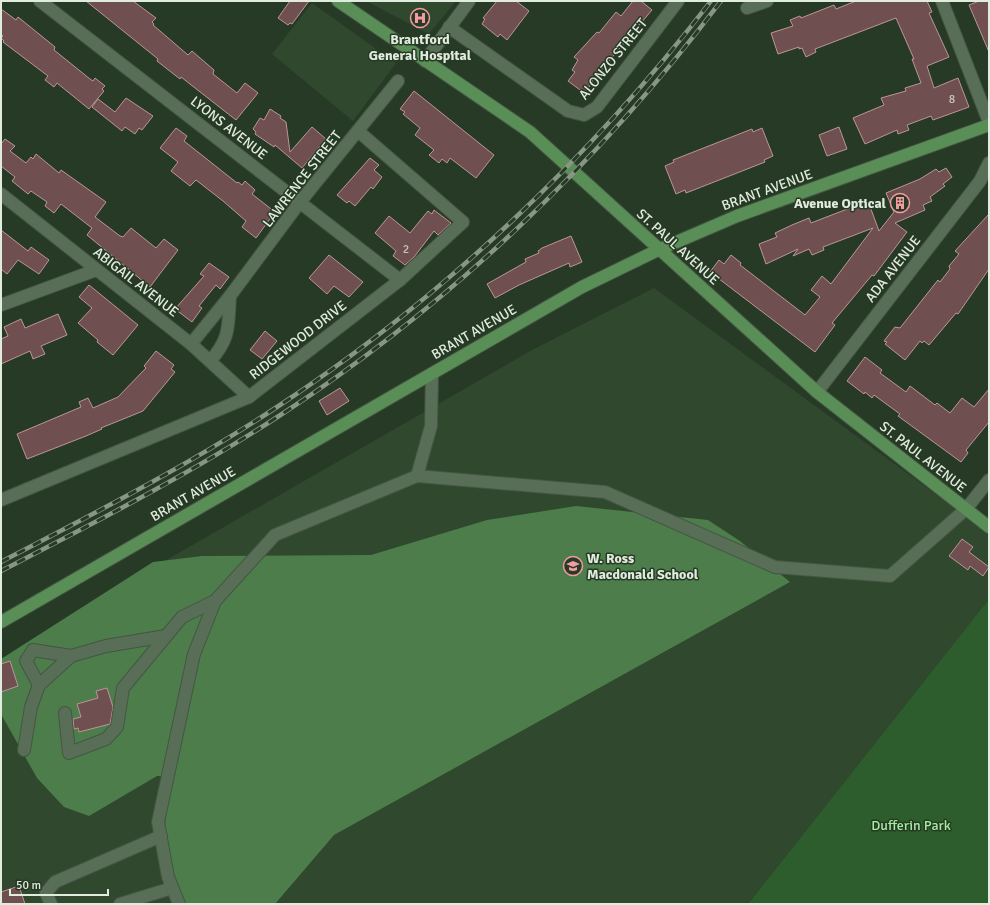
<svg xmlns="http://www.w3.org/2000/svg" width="990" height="905" font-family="Signika,sans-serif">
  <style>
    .built { fill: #30482e }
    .green { fill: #2d5d2c }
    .forest { fill: #4c7d4a }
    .building { fill: #704f51; stroke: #bb9698 }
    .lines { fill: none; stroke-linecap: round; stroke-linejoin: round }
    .minor-casing { stroke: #455644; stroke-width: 14 }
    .major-casing { stroke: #455644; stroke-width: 14 }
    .minor { stroke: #586e57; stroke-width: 12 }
    .major { stroke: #598f57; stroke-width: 12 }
    .rail-casing { stroke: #879685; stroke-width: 4.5 }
    .rail { stroke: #273a25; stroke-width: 3; stroke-dasharray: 9; stroke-linecap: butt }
    .labels { text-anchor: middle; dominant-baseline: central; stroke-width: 3; stroke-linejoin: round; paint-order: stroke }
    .number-label { font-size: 12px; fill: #c4c5bb }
    .poi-label { font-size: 14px; font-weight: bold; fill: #e0ecde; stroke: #273a25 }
    .street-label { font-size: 14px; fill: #e0ecde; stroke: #273a25 }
    .park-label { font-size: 14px; fill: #a4eca0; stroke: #273a25 }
  </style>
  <rect width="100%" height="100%" fill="#273a25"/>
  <g class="built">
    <path d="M366,1H456L429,34Z"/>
    <path d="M312,3L396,63L353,121L272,54Z"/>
    <path d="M654,288L989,533V599L748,904H1V659L69,616L532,350Z"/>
  </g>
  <path class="green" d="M989,599V904H748Z"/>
  <path class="forest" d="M576,506L708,520L740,541L790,582L334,835L275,904H178L164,852L167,776H157L89,816L64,807L37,778L1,714V659L153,562L202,556L371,555L487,520Z"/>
  <g class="building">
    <path d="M86,1H133L156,18L152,22L154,24L153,25L188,55L192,51L214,70L213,74L237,93L245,83L258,93L236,120L181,77L180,79L157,61L158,59Z"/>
    <path d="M290,1H309L292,24L290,23L288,25L278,18Z"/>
    <path d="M497,1H516L529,11L507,40L500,34L498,37L482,24L485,19L483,18Z"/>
    <path d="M633,1H641L652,10L592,81L593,82L584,93L568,81L575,72L572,70L578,60L574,57L597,32L599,33L616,12L621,16Z"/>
    <path d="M856,1H927L932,12L929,13L949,57L927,66L934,88L958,78L969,107L933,120L931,116L907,125L909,130L898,134L897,130L865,144L853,118L884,105L881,98L906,91L905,88L921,83L912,59H914L896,18L815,49L816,52L806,57L802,48L799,49V47L778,54L771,33L793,26L790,20L800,16L801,18L834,5L836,9Z"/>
    <path d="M979,1H989V52L969,5Z"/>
    <path d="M1,9L16,20L18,17L55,47L54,50L90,79L93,81L95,78L105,86L102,89L104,91L89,109L57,83L54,87L45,80L48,76L3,42L4,41L1,38L3,36L1,34Z"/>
    <path d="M414,91L494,155L476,178L450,158L447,163L442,159L439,163L429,155L434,150L415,135L420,128L403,114L405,112L400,109Z"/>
    <path d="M126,98L153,116L142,130L139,128L135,134L125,127L122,131L92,107L98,99L115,112Z"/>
    <path d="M270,109L281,116L280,118L286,122L290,152L312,127L326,139L302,168L275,145L274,147L255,134L256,132L253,129L260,118L264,120Z"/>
    <path d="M839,127L847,149L827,156L819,135Z"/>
    <path d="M176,128L187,136L184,141L237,183L238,182L242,185L245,181L255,190L252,194L275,212L256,238L242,227L246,221L223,201L196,180L190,186L171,171L178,162L160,148Z"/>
    <path d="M762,128L773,156L764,160L765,162L686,193L685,190L676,194L665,166L674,162L673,160L752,129L753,132Z"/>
    <path d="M5,139L15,146L10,151L26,163L31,157L33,159L36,154L59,173L61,170L106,202L95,217L120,236L123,237L131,228L156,248L164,239L178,250L150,287L87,235L92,228L61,204L54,213L45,206L47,202L31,191L28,194L12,181L15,177L1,166V144Z"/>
    <path d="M370,158L379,165L374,170L382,177L373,189L371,187L355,206L349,201L347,203L337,195Z"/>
    <path d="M946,168L952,177L943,184L945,186L930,197L932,201L923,205L925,210L895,223L907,232L874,276L872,275L832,323L835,325L815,352L710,272L719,260L724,264L731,255L741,263L740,265L805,315L820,297L811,290L822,276L831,284L873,228L823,247L824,250L812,255L809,249L793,256L798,249L766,264L759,244L777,237L775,233L792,225L809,218L811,223L868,201L879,231L894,212L886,193L920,179L936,169L939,172Z"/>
    <path d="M434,210L451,223L438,235L434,231L414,257L405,265L393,256L396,251L375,233L389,216L410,233L428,211L432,214Z"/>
    <path d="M989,214V269L958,314L956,313L929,345L924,341L922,343L920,341L905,360L885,344L887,342L884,341L895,327L900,328L938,280L940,282L950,269L949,266L959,254L955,251Z"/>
    <path d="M1,230L28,251L31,247L49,260L39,274L18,260L7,274L1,269Z"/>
    <path d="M571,236L582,262L570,267L569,263L519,285L495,298L487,284L526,262L525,259L539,253L538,251L542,248Z"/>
    <path d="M329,255L363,282L349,297L334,286L327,294L309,278Z"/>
    <path d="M209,263L229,277L220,289L216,285L199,306L202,308L192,322L175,309L204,276L200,274Z"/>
    <path d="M89,285L138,325L113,355L97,342L98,340L78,323L92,308L79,297Z"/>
    <path d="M58,314L67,335L41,346L45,354L33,359L30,351L1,364V339L8,336L4,327L21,319L25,328Z"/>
    <path d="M265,331L277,341L262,359L250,350Z"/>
    <path d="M156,351L174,365L171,369L175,372L143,411L101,428L102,429L86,436L27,459L17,434L81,407L79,402L88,398L93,408L118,397L146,368L144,366Z"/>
    <path d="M865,357L882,370L880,373L906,392L910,386L935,405L937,403L950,413L962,398L974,407L989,389V422L966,450L968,453L961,462L898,416L900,414L874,395L872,398L865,392L864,394L847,381Z"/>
    <path d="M340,388L349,401L327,415L319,401Z"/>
    <path d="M962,539L973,547L969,552L989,567L983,576L970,566L968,570L949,556Z"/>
    <path d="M10,661L18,686L1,692V664Z"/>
    <path d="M107,688L113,707L110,724L79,732L78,728L74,729L73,719L81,717L77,704L98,698L96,691Z"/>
    <path d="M19,886L25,904H1V892Z"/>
  </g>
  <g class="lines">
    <g class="minor-casing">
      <g id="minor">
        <path d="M40,1L400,280"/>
        <path d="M942,1L989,122"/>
        <path d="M747,8L767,1"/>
        <path d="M449,27L568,111L584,115L597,107L678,1"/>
        <path d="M425,61L469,1"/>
        <path d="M1,194L191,344L249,397"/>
        <path d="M1,305L96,270"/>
        <path d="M191,344L230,296L300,202L398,81"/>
        <path d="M210,361C231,338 228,325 230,296"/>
        <path d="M817,392L980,181L989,163"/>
        <path d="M417,476L431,426L432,374"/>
        <path d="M1,500L249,397L400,280L463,222L358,131"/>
        <path d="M39,685L26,661L33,650L71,656"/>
        <path d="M65,713L69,753L106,739L117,727L123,688L182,617L215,601"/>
        <path d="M24,750L31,707L39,685L71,656L106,646L166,636"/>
        <path d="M51,904L46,893L55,882L161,836"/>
        <path d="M120,904L172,888"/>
        <path d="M179,904L168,877L158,822L194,654L215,601L275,535L417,476L605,492L775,567L890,576L966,509L989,480"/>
      </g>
    </g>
    <g class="major-casing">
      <g id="major">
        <path d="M338,1L530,132L817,392L989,527"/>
        <path d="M1,622L582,287L658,250L737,216L989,125"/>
      </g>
    </g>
    <use href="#minor" class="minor"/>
    <use href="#major" class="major"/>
    <g class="rail-casing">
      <g id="rail">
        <path d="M1,562C95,513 189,465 277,407C443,298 590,158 711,1"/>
        <path d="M1,571C96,522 192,473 282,414C450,305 600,161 721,1"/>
      </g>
    </g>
    <use href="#rail" class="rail"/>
  </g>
  <defs>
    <g id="hospital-ring" transform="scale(1)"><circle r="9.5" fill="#273a25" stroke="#f49aa1" stroke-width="1.5"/><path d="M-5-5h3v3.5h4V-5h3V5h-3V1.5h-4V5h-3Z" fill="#f49aa1"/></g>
    <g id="building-ring" transform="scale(1)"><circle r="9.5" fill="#273a25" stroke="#f49aa1" stroke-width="1.5"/><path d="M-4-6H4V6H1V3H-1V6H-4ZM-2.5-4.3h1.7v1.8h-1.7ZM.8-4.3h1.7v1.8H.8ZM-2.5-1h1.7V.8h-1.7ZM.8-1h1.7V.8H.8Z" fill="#f49aa1"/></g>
    <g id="school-ring" transform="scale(1)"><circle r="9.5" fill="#273a25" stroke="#f49aa1" stroke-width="1.5"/><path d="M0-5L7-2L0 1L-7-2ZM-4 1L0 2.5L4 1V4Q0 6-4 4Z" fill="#f49aa1"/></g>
  </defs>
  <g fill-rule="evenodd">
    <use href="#hospital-ring" x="420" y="18"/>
    <use href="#building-ring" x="900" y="203"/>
    <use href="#school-ring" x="573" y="566"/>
  </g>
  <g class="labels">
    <g class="number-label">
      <text x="952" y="99">8</text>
      <text x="406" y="249">2</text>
    </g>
    <g class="poi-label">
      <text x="420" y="39">Brantford<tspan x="420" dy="16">General Hospital</tspan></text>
      <text x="886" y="203" text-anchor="end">Avenue Optical</text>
      <text x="587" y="558" text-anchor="start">W. Ross<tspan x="587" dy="16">Macdonald School</tspan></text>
    </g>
    <g class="street-label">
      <text transform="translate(613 59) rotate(-51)">ALONZO STREET</text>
      <text transform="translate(229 128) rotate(38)">LYONS AVENUE</text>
      <text transform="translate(302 179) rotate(-52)">LAWRENCE STREET</text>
      <text transform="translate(767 190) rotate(-20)">BRANT AVENUE</text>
      <text transform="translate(678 247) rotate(42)">ST. PAUL AVENUE</text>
      <text transform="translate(893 269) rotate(-52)">ADA AVENUE</text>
      <text transform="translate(136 282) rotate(38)">ABIGAIL AVENUE</text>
      <text transform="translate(474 332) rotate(-30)">BRANT AVENUE</text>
      <text transform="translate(298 340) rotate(-38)">RIDGEWOOD DRIVE</text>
      <text transform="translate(923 457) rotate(38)">ST. PAUL AVENUE</text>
      <text transform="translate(193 494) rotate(-30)">BRANT AVENUE</text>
    </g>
    <g class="park-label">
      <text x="911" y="825">Dufferin Park</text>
    </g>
  </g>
  <rect width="990" height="905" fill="none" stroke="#e0ecde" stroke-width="4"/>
  <path d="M10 889v6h98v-6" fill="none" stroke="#e0ecde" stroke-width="2"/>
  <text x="16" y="889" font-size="12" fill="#e0ecde" stroke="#273a25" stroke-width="3" paint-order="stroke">50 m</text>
</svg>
